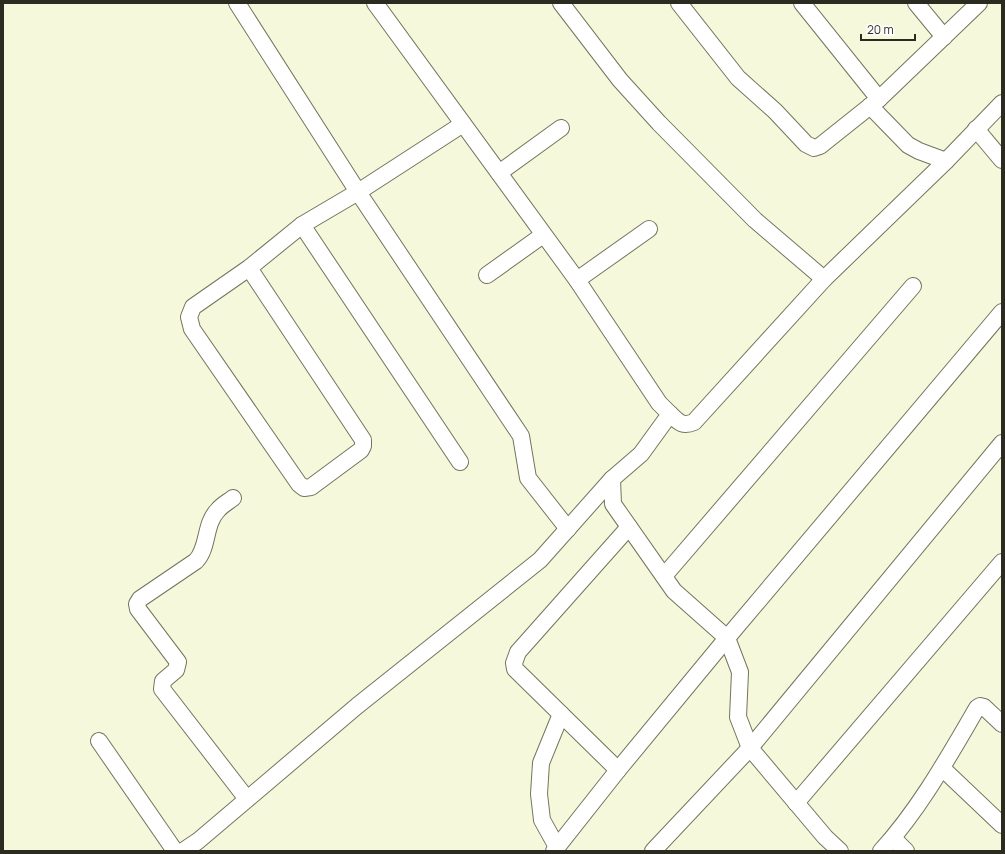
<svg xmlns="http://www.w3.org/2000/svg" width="1005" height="854" font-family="Manrope,sans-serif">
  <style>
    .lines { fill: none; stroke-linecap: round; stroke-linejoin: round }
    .street-casing { stroke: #73755c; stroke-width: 18 }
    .street { stroke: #fff; stroke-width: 16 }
  </style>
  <rect width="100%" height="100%" fill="#f6f8dc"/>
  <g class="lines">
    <g class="street-casing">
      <g id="street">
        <path d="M237,3L358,192L521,436L528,478L568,529"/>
        <path d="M375,3L577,280L659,403L670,414L641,454L612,479L613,504L674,591L727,638L740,672L738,717L750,748L825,837L840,851"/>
        <path d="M561,3L620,80L659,123L755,220L824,279"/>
        <path d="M679,3L738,78L775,111L806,144L814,148L820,146L879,99L979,3"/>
        <path d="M802,3L879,99"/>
        <path d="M916,3L944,37"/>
        <path d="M870,106L908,145L919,151L946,161"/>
        <path d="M976,129L1002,160"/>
        <path d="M499,173L561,128"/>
        <path d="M302,225L460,462"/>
        <path d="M249,268L363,440V446L361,450L311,487L304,488L299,484L192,329L189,317L193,307L249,268L302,225L358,192L463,124"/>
        <path d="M487,275L543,235"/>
        <path d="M577,280L649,229"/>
        <path d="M670,414C679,422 682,427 694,422L824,279L946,161L1002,103"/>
        <path d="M233,498C228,502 222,505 218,510C204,524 209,547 196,561L140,599L137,604L138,609L178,662L176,670L163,681L162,689L247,799"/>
        <path d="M664,576L913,286"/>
        <path d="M99,741L175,851"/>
        <path d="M942,768L1002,825"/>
        <path d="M618,770L515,669L514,663L518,652L629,527"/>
        <path d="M796,803L1002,562"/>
        <path d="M893,838L906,851"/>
        <path d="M557,847L542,820L539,794L541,763L561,714"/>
        <path d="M183,851L198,841L357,706L540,560L612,479"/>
        <path d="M554,851L618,770L727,638L1002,312"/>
        <path d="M653,851L750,748L1002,443"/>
        <path d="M881,851C919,810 949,756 977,708L980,706L984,707L1002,724"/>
      </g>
    </g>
    <use href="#street" class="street"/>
  </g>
  <rect width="1005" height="854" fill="none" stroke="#2b2b21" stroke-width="8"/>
  <path d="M861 34v6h54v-6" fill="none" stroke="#2b2b21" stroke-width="2"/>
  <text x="867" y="34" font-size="12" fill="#2b2b21" stroke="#ffffff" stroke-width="3" paint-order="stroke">20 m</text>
</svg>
